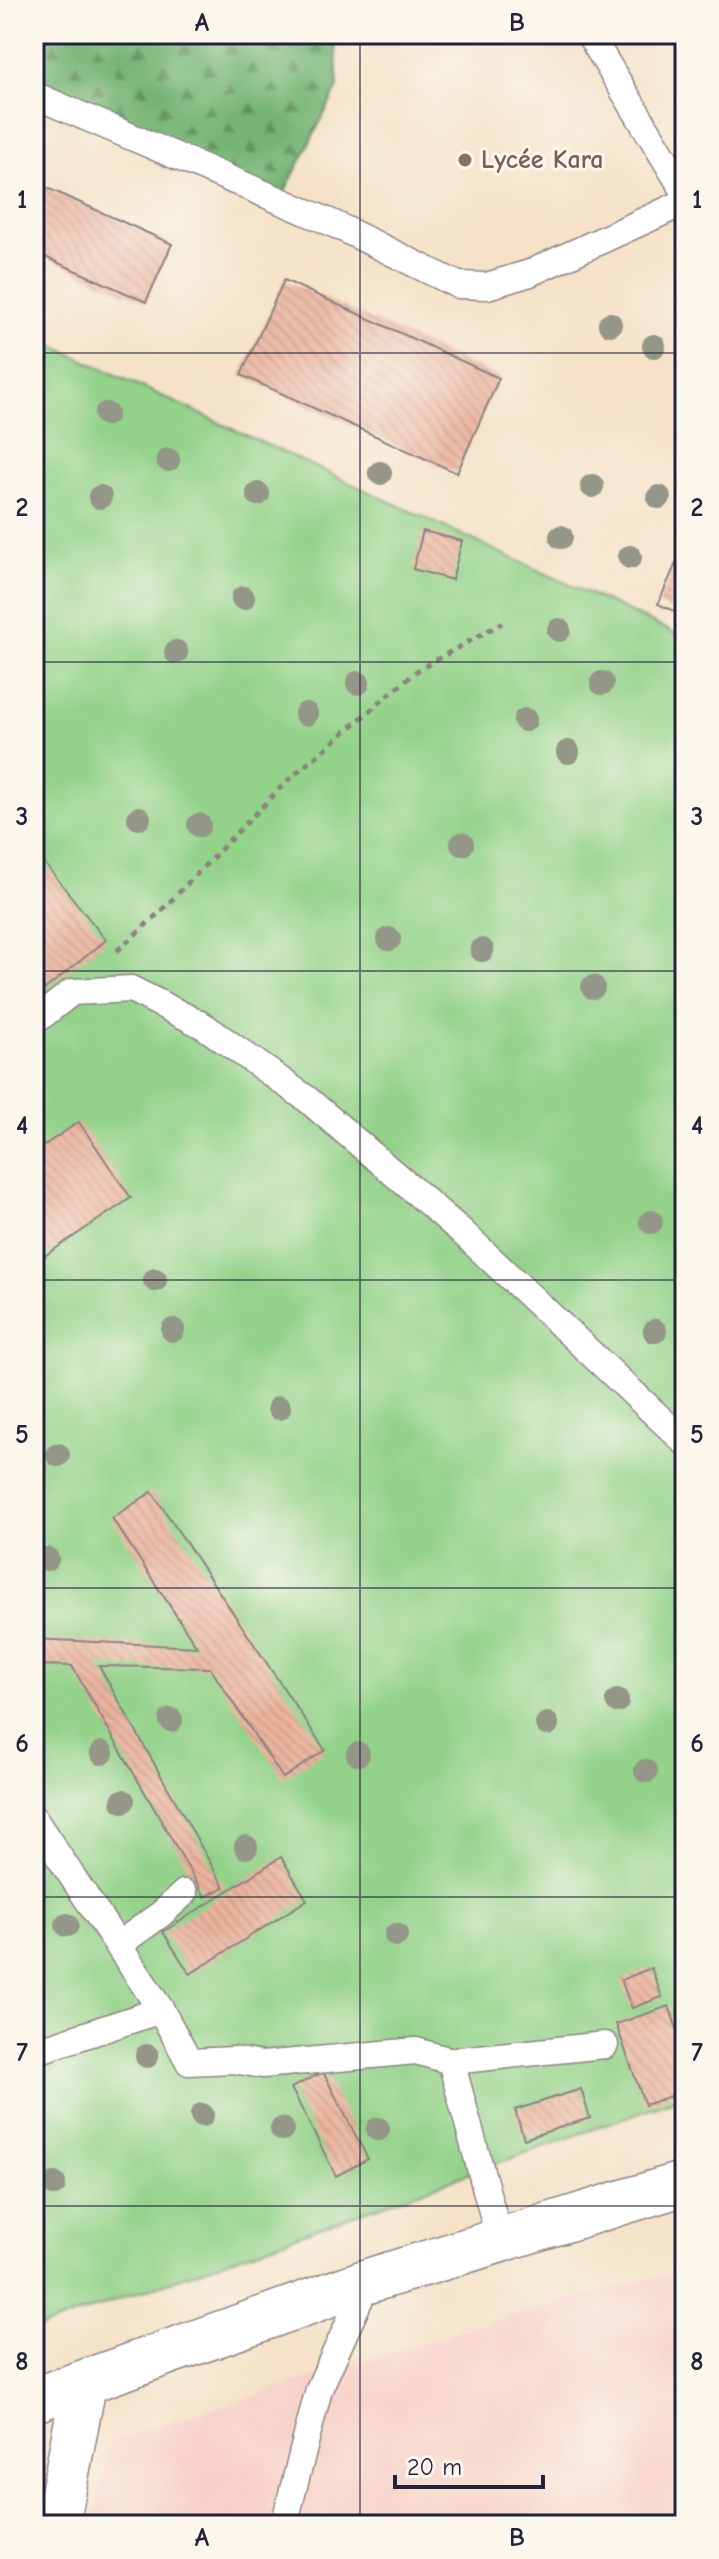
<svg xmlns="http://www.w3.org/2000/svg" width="719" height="2559" font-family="'Comic Neue',sans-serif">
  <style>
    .built { fill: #f7d1c8 }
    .green { fill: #92d289; stroke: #5a7a62; stroke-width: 2 }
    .forest { fill: url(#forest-firs); stroke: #4c6b58; stroke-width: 2 }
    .building { fill: url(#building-back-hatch) }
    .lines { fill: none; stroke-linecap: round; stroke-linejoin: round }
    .lane-casing { stroke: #8c8282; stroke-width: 29 }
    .street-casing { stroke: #8c8282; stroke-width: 47 }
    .path { stroke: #8c8282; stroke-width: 5; stroke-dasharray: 6 6; stroke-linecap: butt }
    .lane { stroke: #fff; stroke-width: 26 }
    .street { stroke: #fff; stroke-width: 44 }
    .tree { fill: #949687 }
    .grid { fill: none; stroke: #22223b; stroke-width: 2; stroke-opacity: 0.55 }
    .education-dot { fill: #8d6e63; stroke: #fbf7ec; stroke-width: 3 }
    .labels { text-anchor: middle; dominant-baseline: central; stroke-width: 6; stroke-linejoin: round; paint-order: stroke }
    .education-label { font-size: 26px; font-weight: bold; fill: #785e54; stroke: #fbf7ec; text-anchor: start }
    .neatline { fill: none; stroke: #22223b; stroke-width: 3 }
    .grid-label { font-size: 26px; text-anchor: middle; font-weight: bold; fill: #22223b }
  </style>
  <defs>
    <pattern id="forest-firs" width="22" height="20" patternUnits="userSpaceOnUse" patternTransform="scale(2)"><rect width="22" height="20" fill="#75b475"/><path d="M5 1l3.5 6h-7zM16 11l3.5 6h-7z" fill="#609261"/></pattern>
    <pattern id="building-back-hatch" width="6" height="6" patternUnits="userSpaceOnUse" patternTransform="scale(2)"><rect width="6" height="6" fill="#eab39d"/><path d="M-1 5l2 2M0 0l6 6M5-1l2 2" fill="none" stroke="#c89a88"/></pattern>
  </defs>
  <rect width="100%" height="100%" fill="#fbf7ec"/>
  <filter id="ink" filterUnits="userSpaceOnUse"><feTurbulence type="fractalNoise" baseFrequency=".0125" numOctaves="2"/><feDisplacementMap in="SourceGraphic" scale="16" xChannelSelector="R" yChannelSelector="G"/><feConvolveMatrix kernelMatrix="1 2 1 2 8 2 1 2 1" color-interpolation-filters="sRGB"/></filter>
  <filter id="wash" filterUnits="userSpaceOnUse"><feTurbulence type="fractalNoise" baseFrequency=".006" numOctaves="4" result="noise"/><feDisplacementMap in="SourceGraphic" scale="32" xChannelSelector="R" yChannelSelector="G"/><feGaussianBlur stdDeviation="1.8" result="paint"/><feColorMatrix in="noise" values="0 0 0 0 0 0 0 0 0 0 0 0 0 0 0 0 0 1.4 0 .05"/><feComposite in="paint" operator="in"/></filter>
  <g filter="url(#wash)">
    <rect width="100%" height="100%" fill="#f5e2c8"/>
    <path class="built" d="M685,2269V2525H91L111,2441L479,2325Z"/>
    <path class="green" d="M34,337L685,638V2096L34,2330Z"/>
    <path class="forest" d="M34,34H335L338,87L277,207L34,91Z"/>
    <g id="blocks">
      <g class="building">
        <path d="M34,182L172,244L146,302L34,252Z"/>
        <path d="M284,280L499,378L457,473L241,375Z"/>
        <path d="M423,531L462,541L452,580L413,569Z"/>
        <path d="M685,543V616L658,604Z"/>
        <path d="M34,850L106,940L34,998Z"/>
        <path d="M79,1122L131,1198L34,1263V1152Z"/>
        <path d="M152,1492L325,1750L283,1778L210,1668L99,1666L224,1887L205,1897L72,1666L34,1665V1639L197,1647L112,1518Z"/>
        <path d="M281,1857L307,1900L190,1974L163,1932Z"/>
        <path d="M651,1968L662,1997L632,2008L621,1980Z"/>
        <path d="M669,2006L685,2052V2091L645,2105L616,2024Z"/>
        <path d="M323,2072L368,2159L336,2176L291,2088Z"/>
        <path d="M581,2089L590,2118L524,2139L515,2110Z"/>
      </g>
    </g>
  </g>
  <g filter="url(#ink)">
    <use href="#blocks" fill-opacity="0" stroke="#8c8282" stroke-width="2"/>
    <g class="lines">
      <g class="lane-casing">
        <g id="lane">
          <path d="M589,34L685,192"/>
          <path d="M34,95L332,223L458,285L487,286L530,273L685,202"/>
          <path d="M34,1022L72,992L131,989L204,1026L307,1099L461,1231L685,1442"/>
          <path d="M34,1819L161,2010L189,2062L234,2060L262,2065L416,2051L451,2061L605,2045"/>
          <path d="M118,1945L161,1914L184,1893"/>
          <path d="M34,2052L161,2010"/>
          <path d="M451,2061L500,2241"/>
          <path d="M284,2525L319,2389L368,2281"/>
        </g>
      </g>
      <g class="street-casing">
        <g id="street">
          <path d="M34,2400L368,2281L685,2183"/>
          <path d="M57,2525L84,2384"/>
        </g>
      </g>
      <path class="path" d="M117,951L160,912L286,782L418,670L502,623"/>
      <use href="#lane" class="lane"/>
      <use href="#street" class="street"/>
    </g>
    <g class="tree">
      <circle cx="610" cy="324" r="12"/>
      <circle cx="654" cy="346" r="12"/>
      <circle cx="106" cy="414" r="12"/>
      <circle cx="168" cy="460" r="12"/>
      <circle cx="380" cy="473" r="12"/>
      <circle cx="592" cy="486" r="12"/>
      <circle cx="258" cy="494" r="12"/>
      <circle cx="100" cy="497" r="12"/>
      <circle cx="659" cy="497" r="12"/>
      <circle cx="561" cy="537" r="12"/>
      <circle cx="630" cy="557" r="12"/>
      <circle cx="243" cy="598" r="12"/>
      <circle cx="559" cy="630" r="12"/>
      <circle cx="176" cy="652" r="12"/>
      <circle cx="358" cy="683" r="12"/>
      <circle cx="602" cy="683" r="12"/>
      <circle cx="306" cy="714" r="12"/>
      <circle cx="525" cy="720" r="12"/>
      <circle cx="568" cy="752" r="12"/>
      <circle cx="139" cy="818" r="12"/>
      <circle cx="199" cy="825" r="12"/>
      <circle cx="462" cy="844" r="12"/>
      <circle cx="389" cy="939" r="12"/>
      <circle cx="482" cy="950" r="12"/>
      <circle cx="593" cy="987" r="12"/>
      <circle cx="651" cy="1222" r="12"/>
      <circle cx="155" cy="1280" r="12"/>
      <circle cx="173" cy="1330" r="12"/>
      <circle cx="655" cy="1331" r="12"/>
      <circle cx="279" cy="1408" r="12"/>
      <circle cx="58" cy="1455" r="12"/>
      <circle cx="47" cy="1559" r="12"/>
      <circle cx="617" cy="1701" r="12"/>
      <circle cx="171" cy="1720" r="12"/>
      <circle cx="547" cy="1724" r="12"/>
      <circle cx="102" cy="1753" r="12"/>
      <circle cx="358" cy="1754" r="12"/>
      <circle cx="646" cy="1771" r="12"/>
      <circle cx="123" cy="1801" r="12"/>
      <circle cx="246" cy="1847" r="12"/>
      <circle cx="67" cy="1925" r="12"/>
      <circle cx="396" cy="1935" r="12"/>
      <circle cx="147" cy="2056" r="12"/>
      <circle cx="202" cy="2115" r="12"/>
      <circle cx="282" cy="2129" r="12"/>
      <circle cx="378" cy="2129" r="12"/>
      <circle cx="54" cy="2184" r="12"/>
    </g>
  </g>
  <path class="grid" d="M360,34V2525M34,353H685M34,662H685M34,971H685M34,1280H685M34,1588H685M34,1897H685M34,2206H685"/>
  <circle class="education-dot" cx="465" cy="160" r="8"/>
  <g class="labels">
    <g class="education-label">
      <text x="481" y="160">Lycée Kara</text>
    </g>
  </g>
  <rect width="719" height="2559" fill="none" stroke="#fbf7ec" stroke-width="88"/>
  <path d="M395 2475v12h148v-12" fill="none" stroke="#22223b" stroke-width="4"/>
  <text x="407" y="2475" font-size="24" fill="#22223b" stroke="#fbf7ec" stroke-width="6" paint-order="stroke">20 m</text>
  <rect x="44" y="44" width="631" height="2471" class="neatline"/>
  <g class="grid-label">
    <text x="202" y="31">A</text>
    <text x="517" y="31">B</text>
    <text x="22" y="208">1</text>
    <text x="697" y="208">1</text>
    <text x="22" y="516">2</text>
    <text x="697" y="516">2</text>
    <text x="22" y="825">3</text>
    <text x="697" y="825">3</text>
    <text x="22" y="1134">4</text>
    <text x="697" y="1134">4</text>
    <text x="22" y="1443">5</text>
    <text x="697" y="1443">5</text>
    <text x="22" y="1752">6</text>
    <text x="697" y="1752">6</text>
    <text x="22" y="2061">7</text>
    <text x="697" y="2061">7</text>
    <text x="22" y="2370">8</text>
    <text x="697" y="2370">8</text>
    <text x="202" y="2546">A</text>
    <text x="517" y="2546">B</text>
  </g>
</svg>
